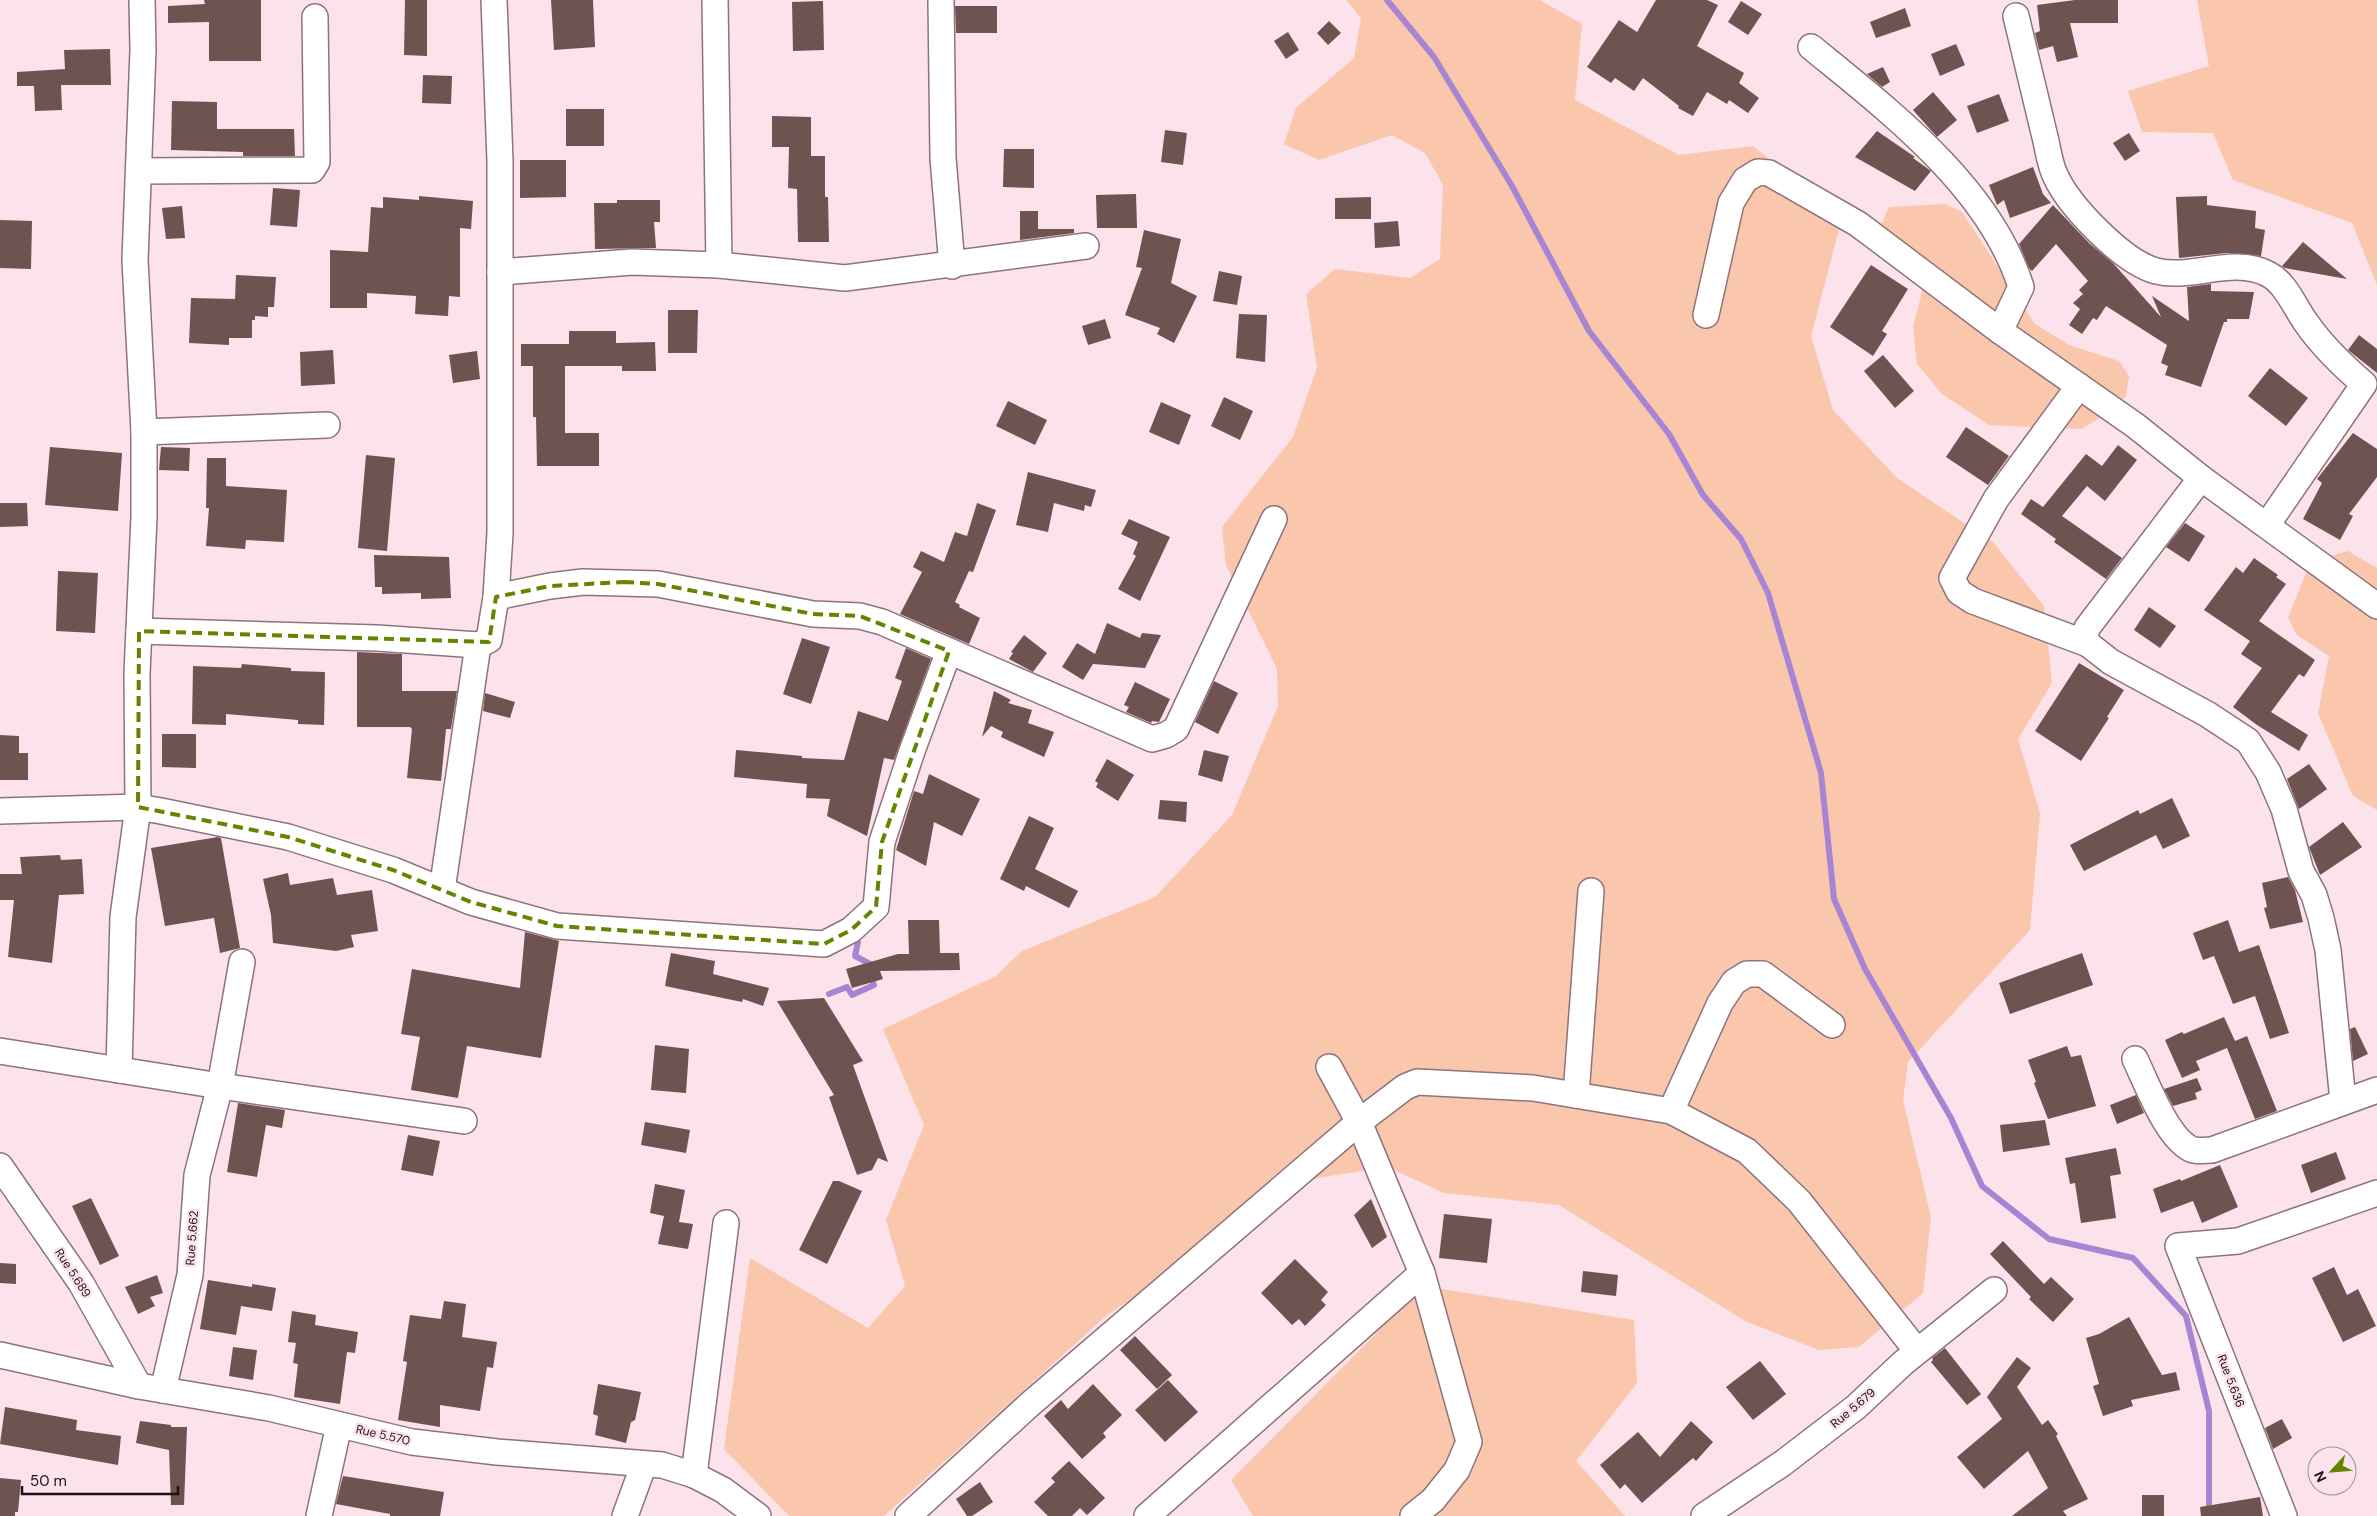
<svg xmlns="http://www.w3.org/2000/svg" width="2377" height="1516" font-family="'DM Sans',sans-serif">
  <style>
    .green { fill: #fac6ac }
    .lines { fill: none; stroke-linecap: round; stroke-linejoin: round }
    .stream { stroke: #a785d3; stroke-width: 6 }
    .building { fill: #6e5351 }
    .minor-casing { stroke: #8e737d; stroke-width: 28 }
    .minor { stroke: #fff; stroke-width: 25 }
    .marked { fill: none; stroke: #638502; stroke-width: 4; stroke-dasharray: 10 6; stroke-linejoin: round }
    .labels { text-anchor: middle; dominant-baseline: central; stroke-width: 5; stroke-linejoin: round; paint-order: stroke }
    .street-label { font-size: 12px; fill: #1d1216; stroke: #fbe2eb }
  </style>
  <rect width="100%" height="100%" fill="#fbe2eb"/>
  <g class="green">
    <path d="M1346,0H1540L1582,24L1575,100L1679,155L1753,146L1842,218L1811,336L1833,410L1897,478L1994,543L2044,606L2052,683L2018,739L2040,813L2030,930L1908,1062L1903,1100L1931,1217L1923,1293L1859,1347L1819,1350L1745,1321L1559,1205L1444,1193L1387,1167L1311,1179L1106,1316L884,1516H789L724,1449L750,1258L868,1328L905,1286L886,1220L924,1125L883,1029L996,976L1022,951L1155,897L1232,815L1278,706L1277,669L1226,565L1222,527L1293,437L1317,367L1306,294L1335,269L1410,278L1440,259L1443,185L1425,153L1392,135L1319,160L1284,144L1296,108L1354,58L1361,18Z"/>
    <path d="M2197,0H2377V285L2352,223L2233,180L2213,133L2142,132L2128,91L2209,66Z"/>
    <path d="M1945,204L1962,212L2035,324L2069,345L2119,361L2129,376L2126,396L2114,409L2082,429L1989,425L1942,394L1917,364L1913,326L1923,289L1881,225L1889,207Z"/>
    <path d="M2348,551L2377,568V810L2353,796L2318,713L2329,656L2296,634L2288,617L2311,561Z"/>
    <path d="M1423,1286L1634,1320L1637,1383L1576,1461L1625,1516H1253L1231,1480Z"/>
  </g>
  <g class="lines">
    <g class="stream">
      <path d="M1387,0L1434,57L1512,186L1589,331L1669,434L1703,495L1741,539L1768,593L1821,773L1834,899L1865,969L1951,1118L1982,1186L2049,1239L2133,1258L2186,1316L2209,1411V1516"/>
      <path d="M829,994L847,987L852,995L874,985L869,973L872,965L855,956L858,942L849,938"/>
    </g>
  </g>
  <g class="building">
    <path d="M204,0H261V61H209V22L168,23V6L205,4Z"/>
    <path d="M405,0H427V56L404,55Z"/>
    <path d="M551,0H593L595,47L554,50Z"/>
    <path d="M1656,0H1707L1718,5L1697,46L1744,73L1739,83L1759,98L1748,113L1729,100L1727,104L1707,92L1693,116L1678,108L1679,106L1643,78L1634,91L1615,78L1611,83L1587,67L1619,20L1637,32Z"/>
    <path d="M2075,0H2118V23H2070L2078,57L2057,62L2053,46L2039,50L2035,33L2040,31L2037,5Z"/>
    <path d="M823,1L824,50L793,51L792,2Z"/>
    <path d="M1741,1L1762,14L1748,35L1728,22Z"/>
    <path d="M955,6H997V33H956Z"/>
    <path d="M1905,8L1911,26L1876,38L1870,22Z"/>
    <path d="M1329,21L1341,33L1328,45L1317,33Z"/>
    <path d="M1288,32L1299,50L1286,59L1274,41Z"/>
    <path d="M1956,44L1965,65L1940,76L1931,54Z"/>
    <path d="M110,49L111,85H61L62,110L35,111L34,86H17V72L65,69L64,50Z"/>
    <path d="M1883,67L1890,82L1882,87L1867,74Z"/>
    <path d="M423,75L452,76L451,104L422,103Z"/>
    <path d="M1933,92L1957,120L1937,137L1913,110Z"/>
    <path d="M1999,94L2009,121L1977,133L1967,106Z"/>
    <path d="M172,101L217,102V129H294L295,156H243V152L171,150Z"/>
    <rect x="566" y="109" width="38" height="37"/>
    <path d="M772,116L811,117V156H825V197H828L829,242H798L797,189L788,188L789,147H772Z"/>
    <path d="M1165,130L1187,133L1183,165L1161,162Z"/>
    <path d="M1877,131L1915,157L1913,158L1931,171L1915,191L1855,157Z"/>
    <path d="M2129,133L2140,151L2125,161L2113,143Z"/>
    <path d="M1004,149H1034V188L1003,187Z"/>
    <path d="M520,160H566V197L520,198Z"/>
    <path d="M2033,167L2043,194L2051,203L2010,218L2004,200L1997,205L1989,185Z"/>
    <path d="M273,188L300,190L297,227L270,225Z"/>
    <path d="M1136,194L1137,228H1097L1096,195Z"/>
    <path d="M419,196L473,201L471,229L460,228V297L449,296L448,316L415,314L416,296L367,293V308H330V250L368,252L371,207L383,208V197L419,200Z"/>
    <path d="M2207,196V205L2256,211L2255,228L2265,230L2261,256L2226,253L2179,258L2176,197Z"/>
    <path d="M1371,197V219H1335V198Z"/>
    <path d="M617,200H660V222H654L656,248L595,249L594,203H617Z"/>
    <path d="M2053,205L2089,243L2113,263L2161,317L2152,296L2189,321L2187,287L2211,284V291L2254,292L2249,319H2227V322H2224L2201,387L2165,375L2168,366L2161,363L2167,345L2106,306L2097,320L2093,318L2082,334L2069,325L2080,309L2073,303L2083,294L2079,290L2088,281L2056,244L2032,271L2029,268L2019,244Z"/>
    <path d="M182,206L185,238L166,239L162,208Z"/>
    <path d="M1020,211H1038V229H1074V233L1020,240Z"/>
    <path d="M0,220L32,221L31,269L0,268Z"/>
    <path d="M1398,221L1400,246L1375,248L1374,223Z"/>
    <path d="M1144,230L1181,239L1171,283L1197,296L1174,343L1157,334L1160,328L1125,315L1142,268L1136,267Z"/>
    <path d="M2303,242L2347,279L2285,268L2282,266Z"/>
    <path d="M1871,265L1908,289L1882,331L1887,334L1873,356L1830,327Z"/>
    <path d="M1219,271L1242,276L1237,305L1213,301Z"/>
    <path d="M236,275L276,277L274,307H268V317L255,316V320H252V338H229V345L189,343L191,298L235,299Z"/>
    <path d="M668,310H698L697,353H668Z"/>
    <path d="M1239,314L1267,315L1265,362L1236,358Z"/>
    <path d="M1105,319L1111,338L1088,345L1082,326Z"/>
    <path d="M569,331H616V343L655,342L656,371H622V366H565V433H599V466H537L536,417H533V366H521V344H569Z"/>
    <path d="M2359,335L2377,349V373L2348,350Z"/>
    <path d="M333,350L335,384L301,386L300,352Z"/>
    <path d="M477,351L480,379L453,383L449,355Z"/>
    <path d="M1883,355L1914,391L1895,408L1864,371Z"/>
    <path d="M2270,368L2308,398L2286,426L2248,396Z"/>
    <path d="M1224,397L1253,411L1240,440L1211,426Z"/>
    <path d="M1008,401L1047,420L1035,445L996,426Z"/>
    <path d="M1161,402L1191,415L1179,445L1149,432Z"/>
    <path d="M1966,427L2009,456L1988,485L1946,457Z"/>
    <path d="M2353,433L2377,449V477L2349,514L2353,516L2340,540L2303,519L2322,483L2317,479Z"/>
    <path d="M2118,445L2137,460L2105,501L2087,486L2062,516L2122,558L2106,579L2054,542L2056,539L2021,514L2031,499L2043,507L2086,454L2102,466Z"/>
    <path d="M50,447L122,453L118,511L45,505Z"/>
    <path d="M161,447L190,448L189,471L159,470Z"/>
    <path d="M366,455L395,458L387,551L358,548Z"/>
    <path d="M207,458H226V486L287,490L284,542L246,540L245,549L206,546L209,508H206Z"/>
    <path d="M1028,472L1096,490L1091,507L1085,505L1084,511L1054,503L1048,532L1016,525Z"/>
    <path d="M0,503H27L28,526L0,527Z"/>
    <path d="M977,503L996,510L973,572L969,571L955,602L960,605L959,607L980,618L969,644L900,614L922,572L913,567L921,551L944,562L955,532L967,536Z"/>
    <path d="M1129,519L1170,537L1140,601L1118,589L1136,556L1133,554L1138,542L1121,534Z"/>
    <path d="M2185,523L2205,536L2189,562L2166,547Z"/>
    <path d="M374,555L449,557L451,598L421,599V593L382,594V587H375Z"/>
    <path d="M2254,558L2278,575L2276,577L2286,584L2259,621L2315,660L2304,677L2299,674L2271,712L2308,735L2299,751L2257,725L2233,707L2262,668L2241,654L2250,641L2204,610L2236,567L2243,573Z"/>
    <path d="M58,571L98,573L95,633L56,631Z"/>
    <path d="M2149,607L2176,626L2160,648L2134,630Z"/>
    <path d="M1107,623L1140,638L1142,633L1161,635L1145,668L1093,664L1083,680L1062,667L1077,643L1095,654Z"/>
    <path d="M1024,635L1047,653L1033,672L1009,659L1013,653L1011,652Z"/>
    <path d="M802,638L830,647L811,704L783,694Z"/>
    <path d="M906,648L931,659L894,760L884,758L867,836L827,816L830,799L806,798L807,784L734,777L736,750L802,756V758L844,760L858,711L888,721L902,681L895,678Z"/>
    <path d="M357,652L402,654V691H457L451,729H446L441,781L407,778L412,729L410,727H357Z"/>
    <path d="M2079,663L2124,690L2107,717L2109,718L2081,761L2035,731Z"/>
    <path d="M242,664L291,668V671L325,672L324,725L298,724V720L226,714V725L192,724L193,666L241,668Z"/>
    <path d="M1214,681L1238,693L1218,734L1195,722Z"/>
    <path d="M1135,682L1170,699L1159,722L1152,721L1151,723L1126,712L1129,707L1124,705Z"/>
    <path d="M994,691L1011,700L1008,703L1032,710L1028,723L1054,732L1044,757L1001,737L1003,732L991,726L982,737Z"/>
    <path d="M485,693L515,702L510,718L483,711Z"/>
    <path d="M162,734H196V768L162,767Z"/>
    <path d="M0,735L19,736V753H28V780H0Z"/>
    <path d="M1204,750L1229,756L1222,782L1198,775Z"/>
    <path d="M1107,759L1134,775L1118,801L1096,787L1098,783L1095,781Z"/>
    <path d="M2309,764L2327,789L2299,809L2287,779Z"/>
    <path d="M929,774L980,799L962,836L934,822L926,866L896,850L914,791L923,794Z"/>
    <path d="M2172,798L2190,836L2163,849L2156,835L2084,871L2070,845L2138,810L2140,814Z"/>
    <path d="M1160,800L1187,802L1186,822L1158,819Z"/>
    <path d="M1029,816L1054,828L1035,869L1078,891L1069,908L1026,886L1024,891L1000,879Z"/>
    <path d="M2343,822L2362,847L2320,875L2309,847Z"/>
    <path d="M218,837L221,838L240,948L220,953L214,918L165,926L151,848Z"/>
    <path d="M60,855L61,860L82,859L84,894L59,895L52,963L8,957L14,900H0V874H22L20,857Z"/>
    <path d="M288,873L290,885L333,878L337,895L372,890L378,931L351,935L354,947L336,951L273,943L271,915L263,879Z"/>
    <path d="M2288,877L2295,890L2303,922L2270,929L2264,908L2267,907L2262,883Z"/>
    <path d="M908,920H939L940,953H959L960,970L880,971L883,979L852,988L846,969L898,954H909Z"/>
    <path d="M2228,920L2239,952L2259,945L2289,1033L2270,1039L2255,996L2233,1004L2214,956L2203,960L2193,933Z"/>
    <path d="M525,932L559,941L541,1058L467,1046L458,1098L411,1090L420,1037L401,1034L412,969L520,988Z"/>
    <path d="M671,953L715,961L713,974L769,988L763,1006L743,999L742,1002L665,986Z"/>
    <path d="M2082,953L2093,985L2010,1014L1999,983Z"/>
    <path d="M824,998L863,1061L853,1065L888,1162L878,1158L872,1170L857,1175L829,1097L834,1095L777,1001Z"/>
    <path d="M2224,1017L2235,1041L2247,1036L2277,1111L2255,1119L2227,1048L2196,1061L2200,1070L2182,1078L2165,1040L2182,1032L2184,1034Z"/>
    <path d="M2355,1027L2368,1054L2353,1061L2350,1029Z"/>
    <path d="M655,1045L689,1049L686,1093L651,1090Z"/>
    <path d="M2067,1046L2071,1057L2081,1055L2096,1106L2048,1119L2034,1083L2036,1082L2028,1060Z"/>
    <path d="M2197,1078L2202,1090L2195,1093L2197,1099L2173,1106L2164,1089Z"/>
    <path d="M2136,1095L2144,1113L2117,1124L2110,1105Z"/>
    <path d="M238,1103L285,1110L282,1128L266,1125L257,1177L227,1172Z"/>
    <path d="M2045,1120L2050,1145L2003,1152L2000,1125Z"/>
    <path d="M645,1122L690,1130L686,1153L641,1145Z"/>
    <path d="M408,1135L440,1141L433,1176L401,1170Z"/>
    <path d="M2116,1148L2121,1174L2110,1176L2116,1218L2081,1223L2075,1183L2070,1184L2065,1158Z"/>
    <path d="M2336,1152L2346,1179L2311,1193L2301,1165Z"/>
    <path d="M2220,1165L2238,1207L2202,1223L2193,1201L2161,1213L2153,1189L2180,1179L2181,1181Z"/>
    <path d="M833,1181H839L862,1191L827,1264L799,1250Z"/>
    <path d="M655,1184L685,1190L679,1222L693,1224L688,1249L658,1244L664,1216L650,1213Z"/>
    <path d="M91,1198L119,1256L100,1265L72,1206Z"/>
    <path d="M1371,1199L1387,1237L1372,1248L1354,1215Z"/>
    <path d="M1444,1214L1492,1219L1487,1263L1439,1258Z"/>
    <path d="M2003,1241L2044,1284L2051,1277L2074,1299L2053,1322L2029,1299L2031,1297L1990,1254Z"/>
    <path d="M1295,1259L1328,1292L1321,1300L1326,1305L1305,1326L1299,1319L1292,1325L1261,1293Z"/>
    <path d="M0,1263L16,1264V1284L0,1283Z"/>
    <path d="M2334,1267L2347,1295L2358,1289L2376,1326L2343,1342L2312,1278Z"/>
    <path d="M1583,1271L1618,1275L1616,1296L1581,1292Z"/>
    <path d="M157,1275L163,1293L150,1297L155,1306L138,1314L125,1287Z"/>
    <path d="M208,1280L252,1287V1284L276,1288L272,1311L241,1306L236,1335L200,1329Z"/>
    <path d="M444,1301L466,1304L462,1337L497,1342L493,1368L487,1367L480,1411L440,1405V1427L398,1420L407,1362L403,1361L410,1315L441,1319Z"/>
    <path d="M292,1311L316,1315L315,1325L358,1332L355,1353L347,1352L340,1404L294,1397L298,1364L293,1363L296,1343L288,1342Z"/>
    <path d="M2129,1317L2162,1375L2176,1372L2180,1390L2131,1400L2133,1406L2103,1416L2093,1386L2099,1384L2086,1338L2099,1334Z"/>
    <path d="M1135,1336L1172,1375L1157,1389L1120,1350Z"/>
    <path d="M233,1347L257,1350L253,1380L229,1376Z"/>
    <path d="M1945,1348L1981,1394L1967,1405L1931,1362L1933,1360L1932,1358Z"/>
    <path d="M2017,1357L2031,1368L2017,1387L2042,1425L2048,1420L2058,1434L2056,1436L2088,1499L2063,1511L2067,1516H2012L2048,1488L2028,1451L1984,1489L1957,1457L2002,1419L1987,1397Z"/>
    <path d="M1760,1361L1786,1394L1753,1420L1726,1387Z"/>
    <path d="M1168,1380L1198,1412L1165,1442L1135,1410Z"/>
    <path d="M598,1384L641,1392L635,1420L631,1422L626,1443L595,1435L598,1416L593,1414Z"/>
    <path d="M1093,1384L1122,1415L1103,1433L1106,1437L1082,1459L1044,1416L1061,1400L1068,1409Z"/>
    <path d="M5,1407L77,1420L76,1430L121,1436L118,1465L0,1444Z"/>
    <path d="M2282,1419L2292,1438L2273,1449L2265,1428Z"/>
    <path d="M140,1421L171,1425V1427H187L184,1505H171L169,1450L136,1443Z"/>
    <path d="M1691,1421L1713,1442L1696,1461L1693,1458L1642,1503L1625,1484L1620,1489L1600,1465L1638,1432L1660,1457Z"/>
    <path d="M1069,1461L1105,1498L1087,1515L1080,1508L1072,1516H1048L1034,1502L1055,1482L1051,1478Z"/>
    <path d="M343,1476L444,1492L440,1516H390V1514L336,1504Z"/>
    <path d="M0,1478L21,1480L18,1512H15V1516H0Z"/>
    <path d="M980,1482L993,1502L972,1516H967L956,1499Z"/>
    <rect x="2142" y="1495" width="22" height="21"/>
    <path d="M2260,1497L2263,1516H2201L2200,1507Z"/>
  </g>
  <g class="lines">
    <g class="minor-casing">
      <g id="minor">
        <path d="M715,0L719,265"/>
        <path d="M941,0L943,158L952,266"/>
        <path d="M2016,16C2025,55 2035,94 2044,133C2048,147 2049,164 2056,177C2070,207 2123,262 2156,271C2192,280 2233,256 2268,274C2286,283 2295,308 2307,324C2323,347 2343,366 2364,384L2267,525"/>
        <path d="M1811,47C1889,111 1990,187 2021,287L2000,331L2136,426L2201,478L2377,606"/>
        <path d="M139,171L312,170L317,162L315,17"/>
        <path d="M500,272L632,262L719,265L845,278L1086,246"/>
        <path d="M1706,315L1731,203L1745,180L1758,172L1769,173L1858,224L2000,331"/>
        <path d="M2079,386L1996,499L1952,578L1959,592L1973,601L2088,644"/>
        <path d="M144,432L327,425"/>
        <path d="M2201,478L2087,628L2085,636L2088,644L2111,662L2207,714L2248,741L2268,772L2284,809L2301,871L2314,895L2321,918L2328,950L2343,1101"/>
        <path d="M496,597L550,586L583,582L658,584L813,614L860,616L882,622L1152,739L1166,735L1176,729L1274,519"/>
        <path d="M139,631L377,638L478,645L489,640L496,597L500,533V161L494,0"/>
        <path d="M0,811L138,807L161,811L288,837L393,870L471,902L557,926L824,944L851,930L876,907L882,842L912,751L949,651"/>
        <path d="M442,890L478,645"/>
        <path d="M0,1051L220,1086L464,1121"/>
        <path d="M2135,1059C2147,1084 2166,1135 2189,1148C2195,1152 2206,1150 2212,1150L2377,1090"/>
        <path d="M1329,1067L1359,1122L1422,1273L1469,1442L1457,1470L1433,1500L1413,1516"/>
        <path d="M119,1070L123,917L138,807L137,673L144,517V432L135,260L143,50L142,0"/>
        <path d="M1576,1095L1591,891"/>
        <path d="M1671,1111L1720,1003L1734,982L1747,974H1763L1832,1025"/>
        <path d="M0,1166L81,1283L139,1386"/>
        <path d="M0,1355L139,1386L269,1408L412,1442L497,1452L662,1465L694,1475L723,1490L758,1516"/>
        <path d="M163,1390L190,1275L197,1175L220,1086L242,962"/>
        <path d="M694,1475L726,1223"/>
        <path d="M319,1516L339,1425"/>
        <path d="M625,1516L644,1464"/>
        <path d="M908,1516L1029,1405L1359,1122L1405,1087L1417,1082L1533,1088L1671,1111L1747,1151L1799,1201L1917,1351"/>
        <path d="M1147,1516L1422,1273"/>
        <path d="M1704,1516L1783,1463L1856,1407L1903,1363L1994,1290"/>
        <path d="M2284,1516L2178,1246L2238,1241L2377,1193"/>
      </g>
    </g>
    <use href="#minor" class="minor"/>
  </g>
  <path class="marked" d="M624,582L658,584L813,614L860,616L949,651L882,842L876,907L851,930L824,944L557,926L471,902L393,870L288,837L138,807L139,631L489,642L496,597L550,586Z"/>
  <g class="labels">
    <g class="street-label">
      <text transform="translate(192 1238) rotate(-86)">Rue 5.662</text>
      <text transform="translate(73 1273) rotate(57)">Rue 5.689</text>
      <text transform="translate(2231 1381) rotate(69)">Rue 5.636</text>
      <text transform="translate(1853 1408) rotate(-40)">Rue 5.679</text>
      <text transform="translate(383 1435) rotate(13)">Rue 5.570</text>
    </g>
  </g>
  <g transform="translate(2332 1471) rotate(244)"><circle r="24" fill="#fbe2eb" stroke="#a28f96"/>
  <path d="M0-4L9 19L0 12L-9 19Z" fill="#638502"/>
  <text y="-8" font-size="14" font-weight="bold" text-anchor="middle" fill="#1d1216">N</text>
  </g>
  <path d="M22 1486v8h156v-8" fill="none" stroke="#1d1216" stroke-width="2.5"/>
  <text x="30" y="1486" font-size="15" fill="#1d1216" stroke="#fbe2eb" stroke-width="4" paint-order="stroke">50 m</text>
</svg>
